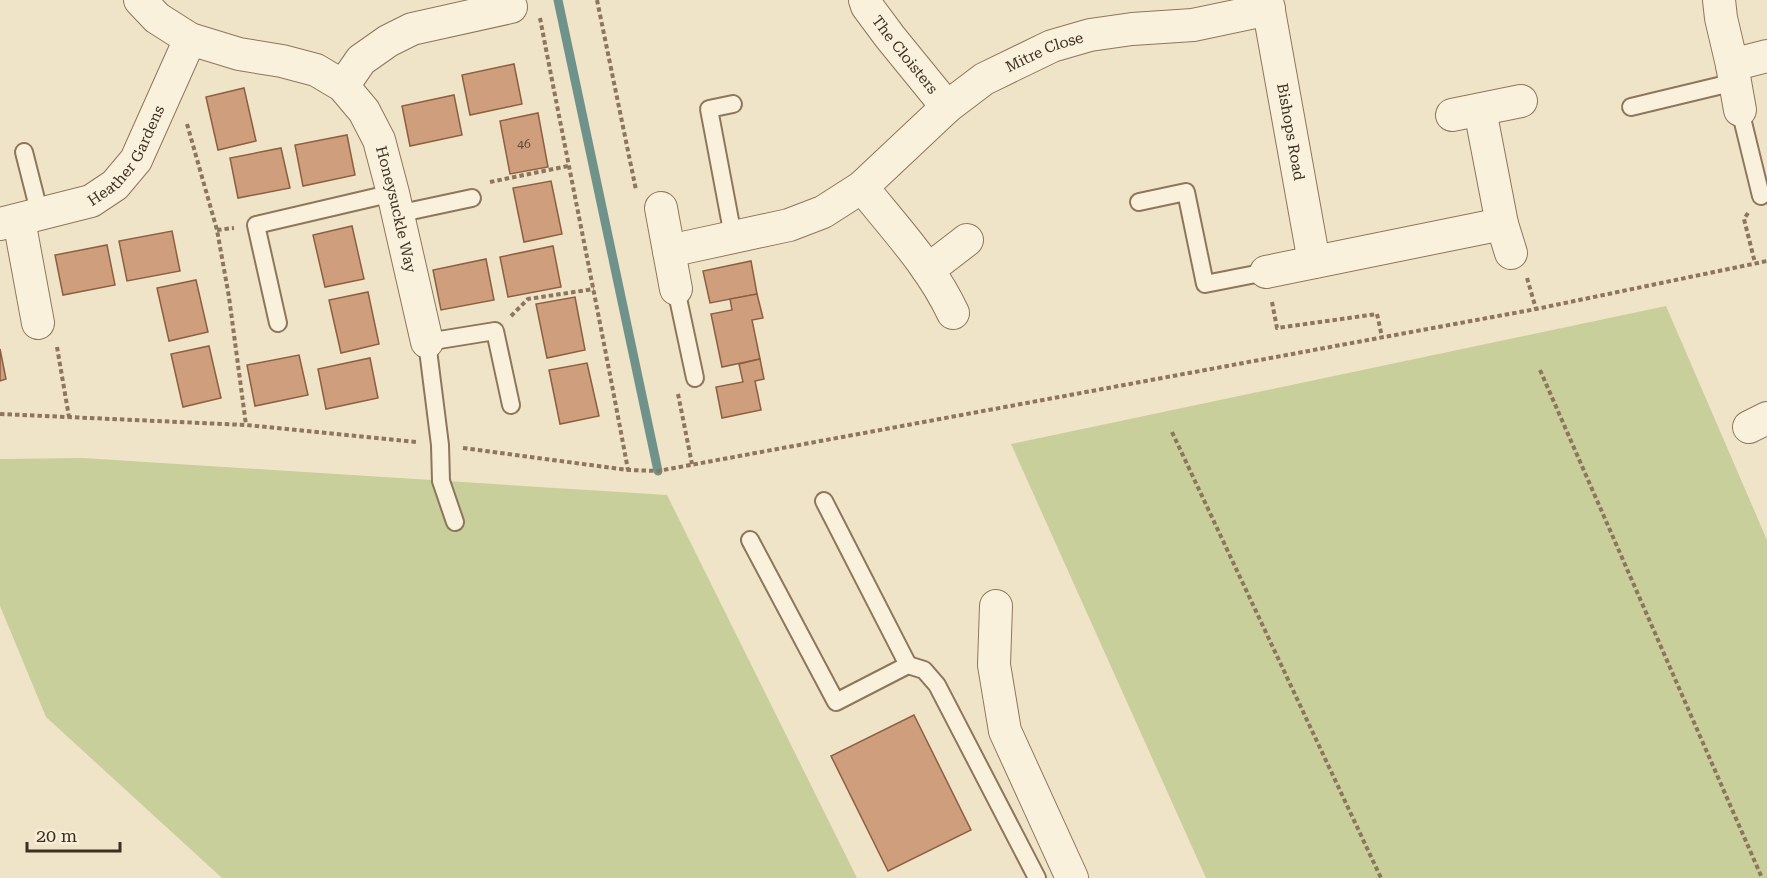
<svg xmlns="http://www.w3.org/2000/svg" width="1767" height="878" font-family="'Roboto Serif',serif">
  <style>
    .green { fill: #c9cf9b }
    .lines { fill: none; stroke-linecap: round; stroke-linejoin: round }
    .stream { stroke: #6f938a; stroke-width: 9 }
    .building { fill: #cf9f7d; stroke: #8d5f41; stroke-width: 1.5 }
    .service-casing { stroke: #8d765c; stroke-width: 20 }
    .minor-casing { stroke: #8d765c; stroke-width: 34 }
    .path { stroke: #8d765c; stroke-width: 4; stroke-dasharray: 4.5 3; stroke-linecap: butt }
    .service { stroke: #faf1dc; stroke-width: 16 }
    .minor { stroke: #faf1dc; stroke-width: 32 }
    .labels { text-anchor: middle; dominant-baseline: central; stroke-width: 5; stroke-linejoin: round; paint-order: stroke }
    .number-label { font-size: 12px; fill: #624a37 }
    .street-label { font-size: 15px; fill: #3d2e20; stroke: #f7eed8 }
  </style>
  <rect width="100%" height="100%" fill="#f0e4c8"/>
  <g class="green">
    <path d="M1666,306L1767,540V878H1206L1011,444Z"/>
    <path d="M83,458L667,495L857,878H222L46,717L0,606V459Z"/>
  </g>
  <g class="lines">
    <path class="stream" d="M558,0L658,471"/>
  </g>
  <g class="building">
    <path d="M514,64L522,104L470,115L462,75Z"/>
    <path d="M244,88L256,141L218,150L206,97Z"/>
    <path d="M454,95L462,135L410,146L402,106Z"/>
    <path d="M538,113L548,167L510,174L500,121Z"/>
    <path d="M347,135L355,175L303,186L295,145Z"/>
    <path d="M281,148L290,188L238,198L230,158Z"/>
    <path d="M551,181L562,234L524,242L513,188Z"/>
    <path d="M352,226L364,279L325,287L313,235Z"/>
    <path d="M172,231L180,271L127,281L119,241Z"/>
    <path d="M107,245L115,285L63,295L55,255Z"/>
    <path d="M553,246L561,287L508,297L500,257Z"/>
    <path d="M486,259L494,300L441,310L433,270Z"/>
    <path d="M751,261L757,294L710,303L703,271Z"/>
    <path d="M196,280L208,332L169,341L157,288Z"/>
    <path d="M368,292L379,344L341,353L329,300Z"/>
    <path d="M757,294L763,318L752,320L760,359L722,367L711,314L732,310L730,299Z"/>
    <path d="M575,297L585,350L547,358L536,304Z"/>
    <path d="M209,346L221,398L183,407L171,354Z"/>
    <path d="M0,349L6,379L0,381Z"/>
    <path d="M299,355L308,395L255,406L247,365Z"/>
    <path d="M370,358L378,398L326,409L318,369Z"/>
    <path d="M760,359L764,379L755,381L761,410L722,418L716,387L743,382L739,364Z"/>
    <path d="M587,363L599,416L560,424L549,370Z"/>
    <path d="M914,715L971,830L888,871L831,756Z"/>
  </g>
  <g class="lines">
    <g class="service-casing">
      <g id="service">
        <path d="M733,104L709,109L733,236"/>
        <path d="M1631,107L1735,82"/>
        <path d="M1740,110L1761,196"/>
        <path d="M24,152L40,215"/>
        <path d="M1139,202L1186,192L1205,284L1266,272"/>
        <path d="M397,214L472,198"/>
        <path d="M676,289L695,378"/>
        <path d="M278,323L256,225L393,193"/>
        <path d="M824,501L908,665"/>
        <path d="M455,522L441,481L440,445L427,342L495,331L511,405"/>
        <path d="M750,540L836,702L908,665L924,670L937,685L1037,878"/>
      </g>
    </g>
    <g class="minor-casing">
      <g id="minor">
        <path id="s1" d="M140,0L157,18L190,39L239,54L282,61L316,70L343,86L364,111L379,140L393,193L427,342"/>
        <path id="s2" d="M865,0L867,6L890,37L947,107"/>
        <path id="s3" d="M1267,0L1314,262"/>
        <path d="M1719,0L1721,18L1732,65L1740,110"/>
        <path d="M1732,65L1767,56"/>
        <path d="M343,86L361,60L388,41L412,29L511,7"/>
        <path d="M1480,110L1502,224L1511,253"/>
        <path d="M1452,115L1521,101"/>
        <path d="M862,187C894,227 931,266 953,313"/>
        <path d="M661,208L676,289"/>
        <path d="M19,220L38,323"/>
        <path id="s4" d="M0,224L91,201L115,185L136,160L190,39"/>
        <path id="s5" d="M669,251L789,225L823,212L862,187L947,107L984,79L1052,46L1090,35L1132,29L1193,25L1269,9"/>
        <path d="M928,270L967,240"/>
        <path d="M1266,272L1502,224"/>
        <path d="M1749,427L1767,418"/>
        <path d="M996,606L994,665L1005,731L1072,878"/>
      </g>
    </g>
    <g class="path">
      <path d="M597,0L636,190"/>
      <path d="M540,18C569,169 600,319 628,470"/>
      <path d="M187,124L217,230L229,297L246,425"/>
      <path d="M490,182L568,166"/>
      <path d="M1748,213L1744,219L1755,263"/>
      <path d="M217,230L234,228"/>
      <path d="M1527,278L1536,309"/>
      <path d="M1272,302L1277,328L1377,314L1382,337"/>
      <path d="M511,316L528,299L594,289"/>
      <path d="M57,347L69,417"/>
      <path d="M1540,370L1762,878"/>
      <path d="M678,394L692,464"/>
      <path d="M0,414L246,425L417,442"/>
      <path d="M1172,432L1381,878"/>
      <path d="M463,448L628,470L658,471L1536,309L1767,261"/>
    </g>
    <use href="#service" class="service"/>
    <use href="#minor" class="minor"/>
  </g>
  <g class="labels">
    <g class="number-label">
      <text x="524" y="144">46</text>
    </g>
    <g class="street-label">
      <text stroke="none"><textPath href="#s5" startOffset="435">Mitre Close</textPath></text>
      <text stroke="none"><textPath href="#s2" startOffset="68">The Cloisters</textPath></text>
      <text stroke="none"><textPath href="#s3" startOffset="134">Bishops Road</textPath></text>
      <text stroke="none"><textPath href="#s4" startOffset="153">Heather Gardens</textPath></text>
      <text stroke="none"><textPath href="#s1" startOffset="362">Honeysuckle Way</textPath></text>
    </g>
  </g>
  <path d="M27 842v9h93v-9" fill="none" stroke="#3d2e20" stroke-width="3"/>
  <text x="36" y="842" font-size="18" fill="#3d2e20" stroke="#f7eed8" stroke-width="4.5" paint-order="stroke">20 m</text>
</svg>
